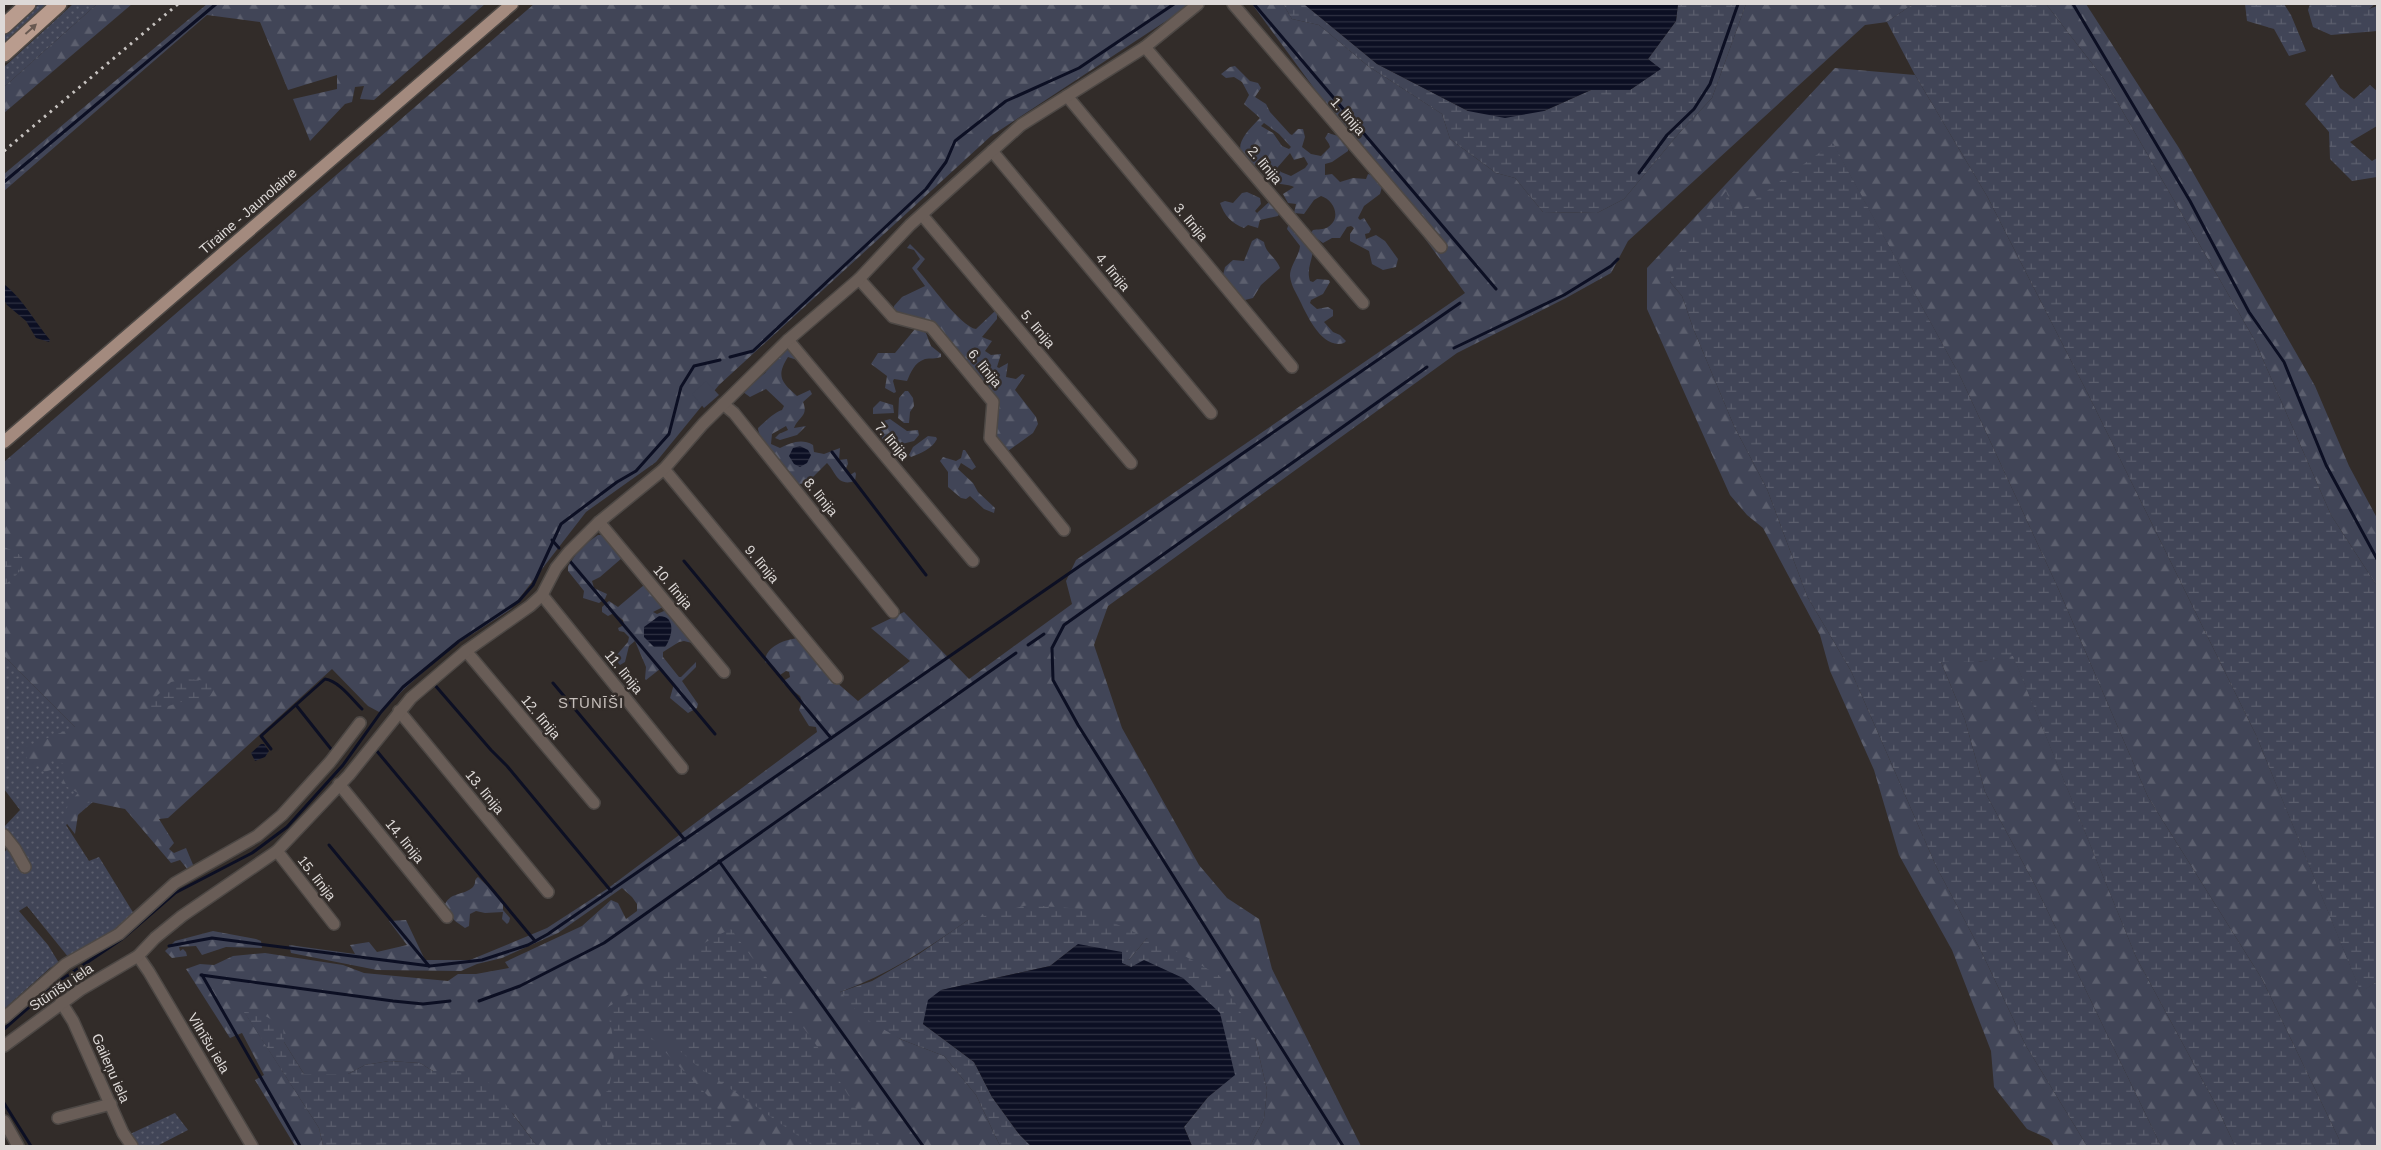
<svg xmlns="http://www.w3.org/2000/svg" width="2381" height="1150" font-family="Helvetica,sans-serif">
  <style>
    .grass { fill: url(#grass-dots) }
    .forest { fill: url(#forest-firs); fill-rule: evenodd }
    .wetland { fill: url(#wetland-marsh) }
    .park { fill: #414557 }
    .water { fill: url(#water-rules) }
    .lines { fill: none; stroke-linecap: round; stroke-linejoin: round }
    .stream { stroke: #0c0f23; stroke-width: 3 }
    .minor-casing { stroke: #4d4845; stroke-width: 14 }
    .major-casing { stroke: #4d4845; stroke-width: 15 }
    .highway-casing { stroke: #4d4845; stroke-width: 18 }
    .minor { stroke: #695d57; stroke-width: 11 }
    .major { stroke: #a38a7e; stroke-width: 12 }
    .highway { stroke: #b99c8e; stroke-width: 15 }
    .rail { stroke: #c7c3c0; stroke-width: 3; stroke-dasharray: 2.5 5; stroke-linecap: butt }
    .oneway { fill: #685951 }
    .labels { text-anchor: middle; dominant-baseline: central; stroke-width: 5; stroke-linejoin: round; paint-order: stroke }
    .street-label { font-size: 14px; fill: #ddd9d7; stroke: #322c29 }
    .neighbourhood-label { font-size: 15px; letter-spacing: 1px; fill: #c6bfbb; stroke: #322c29 }
  </style>
  <defs>
    <pattern id="grass-dots" width="8" height="8" patternUnits="userSpaceOnUse" patternTransform="scale(1.25)"><rect width="8" height="8" fill="#414557"/><path d="M2 2h.1M6 6h.1" fill="none" stroke="#5c5f6e" stroke-width="1.8" stroke-linecap="round"/></pattern>
    <pattern id="forest-firs" width="22" height="20" patternUnits="userSpaceOnUse" patternTransform="scale(1.25)"><rect width="22" height="20" fill="#414557"/><path d="M5 1l3.5 6h-7zM16 11l3.5 6h-7z" fill="#5c5f6e"/></pattern>
    <pattern id="wetland-marsh" width="20" height="14" patternUnits="userSpaceOnUse" patternTransform="scale(1.25)"><rect width="20" height="14" fill="#414557"/><path d="M1 5h8M5 5V1M11 12h8M15 12V8" fill="none" stroke="#5c5f6e"/></pattern>
    <pattern id="water-rules" width="6" height="5" patternUnits="userSpaceOnUse" patternTransform="scale(1.25)"><rect width="6" height="5" fill="#0c0f23"/><path d="M0 2.5h6" fill="none" stroke="#2f3142"/></pattern>
  </defs>
  <rect width="100%" height="100%" fill="#322c29"/>
  <g class="grass">
    <path d="M39,4H48L4,43V36Z"/>
    <path d="M73,4H97L4,87V67Z"/>
    <path d="M4,656L75,727L114,784L66,825L89,861L99,857L134,914L119,929L69,958L27,906L19,911L48,945L59,963L50,968L4,1009V853L7,849L22,871L4,833V827L20,810L4,789Z"/>
    <path d="M175,1113L188,1130L157,1146H136L128,1135Z"/>
  </g>
  <g class="forest">
    <path d="M97,4H132L4,113V87Z"/>
    <path d="M207,4H485L374,100L360,99L364,86L355,87L352,102L345,104L310,141L293,99L337,89V75L288,90L260,22L207,15L4,191V174Z"/>
    <path d="M534,4H1192L991,136L719,385L656,462L586,512L511,609L449,649L404,689L381,713L368,706L332,669L168,818L159,819L174,843L169,849L174,853L186,848L194,867L188,870L180,860L171,863L125,809L91,802L84,804L78,815L75,834L64,820L68,804L78,793L62,784L66,766L54,758L51,762L54,769L44,772L39,763L28,766L25,747L75,727L4,656V462Z"/>
    <path d="M1252,4H1283L1292,19L1319,25L1368,66L1442,114L1450,139L1496,173L1515,178L1543,212L1597,213L1624,199L1680,132L1712,98L1746,4H1913L1887,22L1865,25L1628,241L1611,273L1566,298L1457,353L1108,606L1094,645L1122,728L1199,865L1227,898L1259,919L1272,969L1361,1146H1250L1264,1119L1267,1090L1255,1038L1147,938L1129,960L968,920C927,949 887,975 840,992L900,1039L944,1056L976,1095L1000,1146H537L513,1114L459,1071H433L420,1063L389,1061L365,1065L348,1074H304L284,1042L245,1013L319,1128L323,1146H295L255,1080L264,1075L242,1033L230,1038L186,969L200,964L214,965L233,956L265,953L343,965L364,973L448,981L458,974H476L509,968L505,962L582,926L611,900L618,903L626,919L637,911V904L632,897L622,888L558,933L502,958L477,964L461,971L377,970L291,953L289,945L355,954L350,945L369,942L377,952L407,945L389,921L406,920L425,960H470L547,928L607,889L817,732L816,727L809,726L799,710L802,701L800,696L783,683V681L790,677L789,672L786,671L780,675L774,667L765,662C765,646 786,639 799,638L820,668L858,701L910,661L871,628L904,612L969,679L1072,604L1066,581L1076,560L1465,293Z"/>
    <path d="M2046,4H2086L2179,148L2315,386L2349,466L2377,518V586L2331,515L2254,339L2104,79Z"/>
    <path d="M1235,66L1250,81L1258,83L1261,88L1255,97L1266,104L1270,112L1290,134L1292,135L1298,129H1303L1305,137L1302,147L1311,154L1321,156L1330,147L1329,144L1325,138L1328,133L1338,136L1348,149V151L1332,162L1325,164V175L1332,174L1340,182L1353,178L1366,179L1368,174L1371,175L1382,187L1380,194L1364,206L1358,218L1360,220L1364,218L1371,229L1369,233L1365,234L1366,239L1376,235L1385,241L1398,259L1396,267L1383,270L1372,264L1369,251L1350,241V234L1354,228L1351,226L1347,227L1340,238H1332L1323,243L1310,234L1313,230C1317,229 1324,230 1328,227C1342,218 1334,200 1321,196L1314,200L1304,214L1294,213L1296,204L1288,203L1283,194L1294,187C1287,183 1271,186 1266,177C1265,174 1265,171 1264,169C1227,155 1239,139 1260,118L1244,104L1249,95L1242,82L1234,77L1226,78L1221,74L1230,67ZM1264,123L1279,134L1291,147L1289,149L1282,146L1273,133L1261,126ZM1290,153L1294,160L1304,157L1308,164L1305,168L1291,176L1281,172L1277,168Z"/>
    <path d="M1835,68L1915,75L1987,196L2088,394L2256,735L2361,992L2377,981V1146H2340L2339,1139L2262,979L2148,797L2058,588L1961,378L1833,144L1735,215L1726,192L1670,282L1682,296L1693,328L1734,426L1767,489L1807,596L1851,671L1936,866L1982,953L2026,1046L2087,1146H2054L2049,1139L2027,1129L1994,1087L1991,1051L1952,950L1899,855L1874,770L1830,671L1820,635L1763,528L1747,515L1730,495L1647,309V268Z"/>
    <path d="M1247,192L1260,198L1261,204L1255,211L1257,213L1269,202L1274,204L1279,214L1278,216L1260,220L1258,228L1248,225L1244,228C1232,224 1224,215 1220,203L1225,201L1233,203L1242,193Z"/>
    <path d="M1288,226H1290L1313,248C1313,260 1306,268 1310,281L1313,282L1317,279L1329,280L1330,282L1323,294L1311,300L1310,303L1317,309L1328,307L1333,310V316L1324,322L1333,332L1340,335L1346,341L1344,343C1322,350 1307,315 1300,301C1296,292 1291,286 1290,276C1290,265 1299,257 1300,246L1287,229Z"/>
    <path d="M1257,238L1264,242C1266,254 1276,257 1280,268L1261,285L1253,298L1245,300L1223,275L1225,267L1233,260L1244,261L1252,241Z"/>
    <path d="M910,244L925,259L917,269C928,281 961,327 976,329L995,311L997,312V319L982,337L992,341L985,351L991,355L1001,354L997,367L999,368L1008,363L1006,377L1016,379L1022,374L1025,375L1015,390L1036,417L1038,424L1033,433L1008,451L995,436L990,392L912,316L893,312L894,306L902,297L925,286L912,268L920,259L914,250L907,248Z"/>
    <path d="M915,329H919L926,333L931,346L941,354V357C936,359 930,358 925,359C914,363 911,372 907,381L894,379L893,381L896,392L894,393L885,388L887,376L871,364L878,353H895Z"/>
    <path d="M788,349L797,360L788,357C776,376 781,382 797,396L810,390L812,394L803,402C809,416 798,417 794,428L806,426L797,435L780,440L775,438L779,434L788,430L786,426L772,434L771,444L780,448C791,443 801,438 813,445L814,452L824,454L840,448L839,460L847,459L848,464L846,468L850,475L855,472L856,474L855,481C837,487 836,472 827,463L807,483L799,484C788,475 758,441 758,428C765,422 773,413 782,410L784,406L766,389L750,397L743,392L765,373L783,351Z"/>
    <path d="M905,391H908L913,398L914,406L910,412L909,423H904L898,418L899,398Z"/>
    <path d="M880,401L893,405L894,413L873,414V408Z"/>
    <path d="M890,419L907,431L918,430L919,435L914,441L894,446L882,439L880,422Z"/>
    <path d="M928,436L936,437L937,439C932,449 921,453 911,457L909,455L913,447Z"/>
    <path d="M963,450H965L976,467L972,470L961,463L958,469L973,483L978,492L995,508L994,513L984,509L970,496L966,499L961,498L948,487V472L940,461L943,457L956,461L961,458Z"/>
    <path d="M598,535H603L622,558L600,577L592,581L594,588L607,594L605,599L599,603L583,598L584,591L568,571V566L581,547Z"/>
    <path d="M644,585L663,607L653,612L657,614L664,611L671,613L691,638L692,643L684,641L679,642L663,652V657L679,677H681L696,662V667L682,681L698,704L697,708L688,713L670,698L674,684L660,669L646,680L645,679L646,667L635,641L629,646L625,662L620,665L614,658L628,642L629,637L624,632L619,631L618,628L624,625L623,620L614,613L608,616L602,612V607L609,601L618,607Z"/>
    <path d="M2013,655L2136,957L2217,1107L2235,1146H2161L2036,887L1985,792L1965,720L1941,662H1978Z"/>
    <path d="M478,877L503,901V910L510,918L509,922L507,924L502,919L503,912L485,913L476,911L470,914L469,926L465,928L455,921L444,907C449,891 464,896 473,887C477,882 473,881 478,877Z"/>
    <path d="M213,931L256,939L261,941L262,948L226,947L202,955L196,946L179,947L180,951L183,949L186,952L187,956L172,958L165,951L175,941Z"/>
  </g>
  <g class="wetland">
    <path d="M1283,4H1304L1377,64L1468,111H1544L1591,90H1630L1660,69L1648,59L1676,21L1678,4H1746L1712,98L1680,132L1624,199L1597,213L1543,212L1515,178L1496,173L1450,139L1442,114L1368,66L1319,25L1292,19Z"/>
    <path d="M1913,4H2046L2104,79L2254,339L2331,515L2377,586V981L2361,993L2256,735L2088,394L1987,196L1915,75L1887,22Z"/>
    <path d="M2245,4H2284L2291,15L2306,51L2289,56L2274,29L2247,21Z"/>
    <path d="M2310,4H2375L2369,9L2377,6V31L2331,35L2313,27L2308,10Z"/>
    <path d="M2332,74L2340,88L2354,99L2370,85L2377,91V126L2350,142L2372,161L2377,158V177L2352,181L2330,159L2329,132L2305,104Z"/>
    <path d="M1833,143L1961,378L2058,588L2148,797L2262,979L2339,1139L2340,1146H2235L2217,1107L2136,957L2013,656L1978,662H1941L1965,720L1985,792L2036,887L2161,1146H2087L2026,1046L1982,953L1936,866L1851,671L1807,596L1767,489L1734,426L1693,328L1682,296L1670,282L1677,255L1726,191L1735,214Z"/>
    <path d="M4,547L16,552L22,557C24,572 14,577 4,586Z"/>
    <path d="M187,679L211,681L214,689L210,696L203,700L184,701L153,711L150,709L151,702L171,682Z"/>
    <path d="M1028,905L1083,909L1136,933L1125,958L1129,960L1147,938L1167,946L1220,976L1255,1038L1267,1090L1264,1119L1250,1146H1192L1184,1127L1208,1097L1234,1075L1131,967L1121,963V951L1078,944L1050,966L942,990L923,1024L974,1062L992,1097L1019,1134L1031,1146H1000L976,1095L944,1056L900,1039L861,1016L840,992L872,981L919,954L968,920Z"/>
    <path d="M731,929L822,1053L880,1146H813L696,1065L634,1011L641,1027L708,1096L746,1146H608L598,1112L601,1094L608,1091C616,1057 616,1041 606,1008C650,984 685,950 731,929Z"/>
    <path d="M244,1012L260,1013L283,1026L284,1042L304,1074H348L365,1065L389,1061L420,1063L433,1071H459L487,1080L537,1146H323L319,1128Z"/>
  </g>
  <path class="park" d="M706,381L719,395L704,408L692,394Z"/>
  <g class="water">
    <path d="M1304,4H1678L1676,21L1648,59L1661,69L1630,90H1591L1544,111L1505,118L1468,111L1377,64Z"/>
    <path d="M4,284C24,300 34,321 50,340L49,342L36,338L26,321L7,305L4,300Z"/>
    <path d="M800,446L808,450L811,455L807,463L800,467L794,464L789,456L793,448Z"/>
    <path d="M659,616C677,616 672,638 665,647H654L644,637V627Z"/>
    <path d="M261,744H264L269,751L265,757L255,761L251,753Z"/>
    <path d="M1078,944L1122,952V963L1131,967L1144,960L1183,978L1220,1013L1235,1075L1208,1097L1184,1127L1192,1146H1031L1019,1134L992,1097L974,1062L923,1024L928,1000L941,990L1050,966Z"/>
  </g>
  <g class="lines">
    <g class="stream">
      <path d="M1254,4L1496,289"/>
      <path d="M2073,4L2190,201L2249,312L2284,362L2326,465L2377,559"/>
      <path d="M1639,173L1667,135L1694,109L1710,84L1738,4"/>
      <path d="M4,182L216,4"/>
      <path d="M1454,348L1564,295L1611,266L1618,259"/>
      <path d="M730,357L753,351L926,189L946,162L955,141L1006,101L1079,68L1174,4"/>
      <path d="M832,452L926,575"/>
      <path d="M552,540L559,548"/>
      <path d="M569,560L715,734"/>
      <path d="M684,561L831,738"/>
      <path d="M1028,645L1044,634"/>
      <path d="M553,683L685,840"/>
      <path d="M434,684L491,750L507,766L611,891"/>
      <path d="M296,705L331,749"/>
      <path d="M271,749L261,736L325,679C339,681 352,699 362,709"/>
      <path d="M376,750L535,941"/>
      <path d="M329,845L429,966"/>
      <path d="M719,861L923,1146"/>
      <path d="M169,946L212,938L430,966L482,960L528,945L548,934L1460,303"/>
      <path d="M201,975L393,1001L423,1004L450,1001"/>
      <path d="M202,975L300,1146"/>
      <path d="M479,1001L520,986L604,943L1016,653"/>
      <path d="M4,1029L58,982L122,939L175,893L252,853L287,827L343,765L381,712L403,687L459,641L519,601L533,585L561,524L617,482L636,471L669,434L681,387L694,366L720,360"/>
      <path d="M4,1103L31,1146"/>
      <path d="M1343,1146L1078,725L1053,680L1052,648L1064,625L1427,367"/>
    </g>
    <g class="minor-casing">
      <g id="minor">
        <path d="M1233,4L1441,247"/>
        <path d="M1145,47L1363,303"/>
        <path d="M1067,96L1292,367"/>
        <path d="M992,151L1211,413"/>
        <path d="M922,215L1131,463"/>
        <path d="M859,279L893,317L931,327L993,402L990,438L1064,530"/>
        <path d="M788,340L973,561"/>
        <path d="M723,404L734,413L893,612"/>
        <path d="M664,469L837,678"/>
        <path d="M599,522L724,672"/>
        <path d="M542,595L682,768"/>
        <path d="M466,651L594,803"/>
        <path d="M399,711L548,892"/>
        <path d="M339,784L447,917"/>
        <path d="M4,835L15,849L25,867"/>
        <path d="M277,851L334,924"/>
        <path d="M138,956L149,972L252,1146"/>
        <path d="M61,1002L73,1021L123,1133L132,1146"/>
        <path d="M4,1018L66,964L119,934L175,883L257,836L282,815L330,762L360,723"/>
        <path d="M4,1046L80,990L138,956L155,938L182,916L277,851L349,775L411,698L466,651L530,606L542,595L556,568L569,552L599,522L664,469L703,424L788,340L859,279L910,225L1021,125L1145,47L1198,4"/>
        <path d="M58,1118L111,1104"/>
        <path d="M4,1121L18,1146"/>
      </g>
    </g>
    <g class="major-casing">
      <path id="major" d="M4,442L512,4"/>
    </g>
    <g class="highway-casing">
      <g id="highway">
        <path d="M4,26L28,4"/>
        <path d="M4,54L59,4"/>
      </g>
    </g>
    <use href="#minor" class="minor"/>
    <use href="#major" class="major"/>
    <use href="#highway" class="highway"/>
    <path class="rail" d="M4,151L178,4"/>
  </g>
  <defs><path id="oneway-solid" d="M-6-.8H1V-3.2L6.5 0L1 3.2V.8H-6Z" transform="scale(1.25)"/></defs>
  <use class="oneway" href="#oneway-solid" transform="translate(31 29) rotate(-42)"/>
  <g class="labels">
    <g class="street-label">
      <text transform="translate(1348 116) rotate(49)">1. līnija</text>
      <text transform="translate(1265 165) rotate(50)">2. līnija</text>
      <text transform="translate(248 211) rotate(-41)">Tīraine - Jaunolaine</text>
      <text transform="translate(1191 222) rotate(50)">3. līnija</text>
      <text transform="translate(1113 272) rotate(50)">4. līnija</text>
      <text transform="translate(1038 329) rotate(50)">5. līnija</text>
      <text transform="translate(985 368) rotate(51)">6. līnija</text>
      <text transform="translate(892 441) rotate(50)">7. līnija</text>
      <text transform="translate(821 497) rotate(51)">8. līnija</text>
      <text transform="translate(762 564) rotate(50)">9. līnija</text>
      <text transform="translate(673 587) rotate(50)">10. līnija</text>
      <text transform="translate(624 672) rotate(51)">11. līnija</text>
      <text transform="translate(541 717) rotate(50)">12. līnija</text>
      <text transform="translate(485 792) rotate(51)">13. līnija</text>
      <text transform="translate(405 841) rotate(51)">14. līnija</text>
      <text transform="translate(317 878) rotate(52)">15. līnija</text>
      <text transform="translate(61 987) rotate(-34)">Stūnīšu iela</text>
      <text transform="translate(209 1043) rotate(59)">Vilnīšu iela</text>
      <text transform="translate(111 1068) rotate(66)">Gaileņu iela</text>
    </g>
    <g class="neighbourhood-label">
      <text x="591" y="702">STŪNĪŠI</text>
    </g>
  </g>
  <rect width="2381" height="1150" fill="none" stroke="#ddd9d7" stroke-width="10"/>
</svg>
